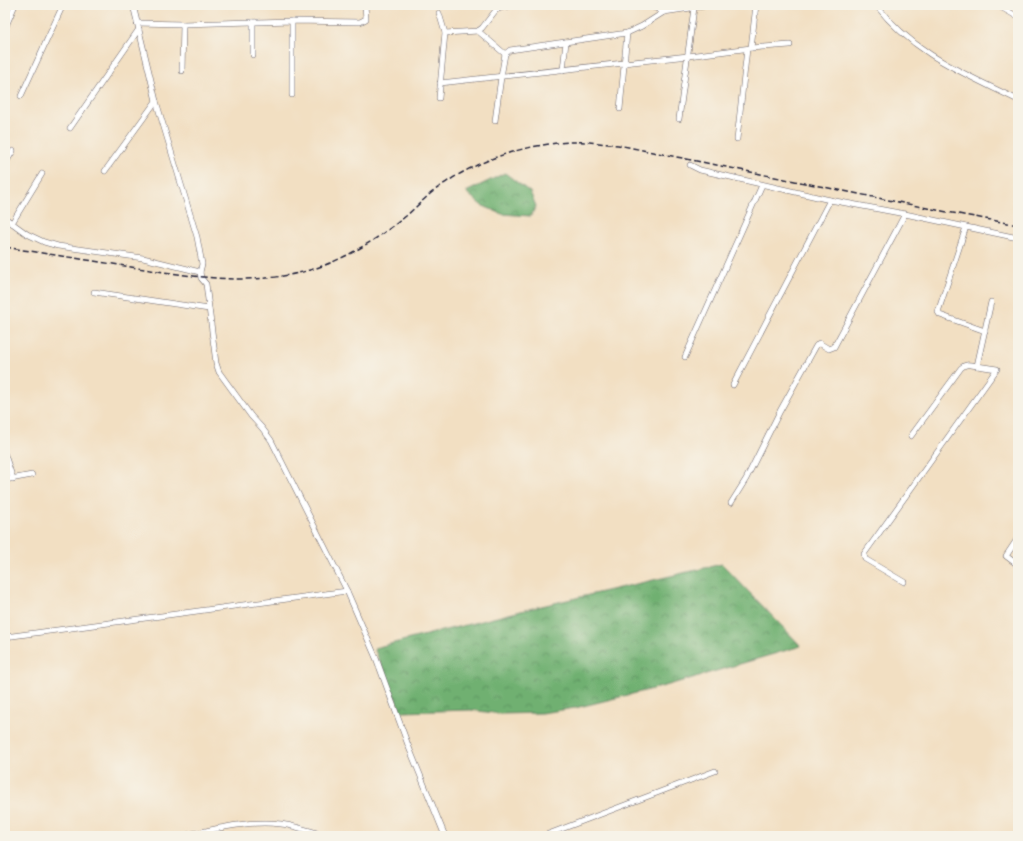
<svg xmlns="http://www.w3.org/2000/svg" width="1023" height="841" font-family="Vollkorn,serif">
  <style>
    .forest { fill: url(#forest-crowns); stroke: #486956 }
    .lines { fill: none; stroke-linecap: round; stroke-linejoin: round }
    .street-casing { stroke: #6b646a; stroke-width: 6 }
    .street { stroke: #fff; stroke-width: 5 }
    .rail { stroke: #22223b; stroke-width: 1.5; stroke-dasharray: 6 3; stroke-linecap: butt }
  </style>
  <defs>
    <pattern id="forest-crowns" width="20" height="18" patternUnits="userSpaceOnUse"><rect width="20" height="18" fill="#6fb071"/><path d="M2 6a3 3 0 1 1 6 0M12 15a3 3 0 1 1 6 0" fill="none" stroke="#5b8f5e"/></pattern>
  </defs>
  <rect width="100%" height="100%" fill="#f7f3e8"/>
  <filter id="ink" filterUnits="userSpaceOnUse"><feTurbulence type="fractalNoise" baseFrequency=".025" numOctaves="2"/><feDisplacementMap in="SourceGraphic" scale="8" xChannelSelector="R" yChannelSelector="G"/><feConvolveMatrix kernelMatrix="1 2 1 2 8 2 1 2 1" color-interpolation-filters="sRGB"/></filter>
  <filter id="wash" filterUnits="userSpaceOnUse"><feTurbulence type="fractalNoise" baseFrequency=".012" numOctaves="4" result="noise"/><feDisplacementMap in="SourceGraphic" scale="16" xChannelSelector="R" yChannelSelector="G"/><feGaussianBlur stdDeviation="0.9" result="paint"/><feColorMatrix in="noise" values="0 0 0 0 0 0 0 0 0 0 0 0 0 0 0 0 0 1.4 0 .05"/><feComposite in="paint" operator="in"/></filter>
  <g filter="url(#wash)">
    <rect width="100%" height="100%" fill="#f2dfc2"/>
    <g class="forest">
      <path d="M505,173L530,192L536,206L531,216L502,214L481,205L466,192Z"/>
      <path d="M722,564L801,646L665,686L575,708L541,713L501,714L471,710L401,712L374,648L533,608Z"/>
    </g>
  </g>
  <g filter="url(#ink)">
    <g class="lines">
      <g class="street-casing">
        <g id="street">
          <path d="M133,5L156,101L197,237L202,264L200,272L201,278L206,284L216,363L219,372L251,416L262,428L271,440L347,591L376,658L408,745L445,836"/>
          <path d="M649,5L664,12"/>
          <path d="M876,5C915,55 964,73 1018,100"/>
          <path d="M997,5L1018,17"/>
          <path d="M439,13L445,33L439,98"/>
          <path d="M137,23L183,24L292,21L360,22L366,19L365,5"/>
          <path d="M5,28L15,5"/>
          <path d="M478,31L505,54"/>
          <path d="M445,33L478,31L482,28L496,10L503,7L517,5"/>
          <path d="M751,48L756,5"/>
          <path d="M253,55V22"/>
          <path d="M563,70L566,42"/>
          <path d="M182,71L183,24"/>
          <path d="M440,83L688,56L751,48L790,45"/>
          <path d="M292,95V21"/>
          <path d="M21,96L63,5"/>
          <path d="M620,109L627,33"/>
          <path d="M679,119L694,8"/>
          <path d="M495,121L501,77L505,54L510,50L627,33L642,26L664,12L711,5"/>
          <path d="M70,128L139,29"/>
          <path d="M737,139L747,49"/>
          <path d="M5,164L13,151"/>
          <path d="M690,165L700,170L830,200L905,214L1018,238"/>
          <path d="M105,171L156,101"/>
          <path d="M5,218L27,234L44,242L58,246L143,258L200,272"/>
          <path d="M12,223L42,174"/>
          <path d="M966,227L938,312L940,315L985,331"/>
          <path d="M1016,238L1018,229"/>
          <path d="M94,292L209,309"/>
          <path d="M685,357L762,185"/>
          <path d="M733,385L830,200"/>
          <path d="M911,436L961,368C966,363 971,365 977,366"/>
          <path d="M5,455L13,479"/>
          <path d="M5,480L32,475"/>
          <path d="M731,503L746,479L780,411L816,346L819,343L829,349L834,347L905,214"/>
          <path d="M1018,538L1006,556L1018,565"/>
          <path d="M904,582L865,559L864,554L997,369L977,366L991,302"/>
          <path d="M5,637L347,591"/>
          <path d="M183,836C215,829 248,820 281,824C296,826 311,831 326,836"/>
          <path d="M543,836L715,771"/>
        </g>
      </g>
      <use href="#street" class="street"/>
      <path class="rail" d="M5,247C47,254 89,260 131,267C197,277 261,289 325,265C354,254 381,236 406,216C414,209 422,201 430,194C474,159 533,140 589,142C598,143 608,144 618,145L942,211L1018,225"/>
    </g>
  </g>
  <rect width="1023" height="841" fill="none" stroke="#f7f3e8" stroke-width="20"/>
</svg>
